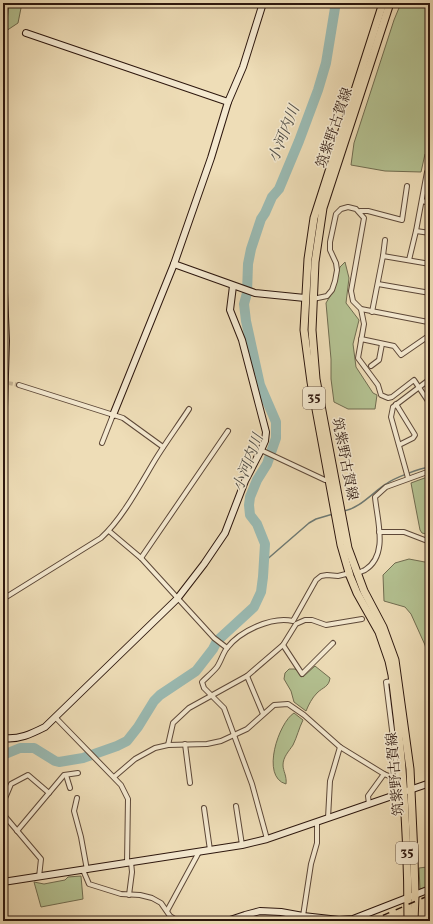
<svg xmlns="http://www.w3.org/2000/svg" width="433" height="924" font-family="Vollkorn,'Noto Serif JP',serif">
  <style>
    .green { fill: #b4c292; stroke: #706c50 }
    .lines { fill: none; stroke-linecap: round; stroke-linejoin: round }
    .stream { stroke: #6e7972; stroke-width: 1.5 }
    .river { stroke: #9abbb4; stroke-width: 10 }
    .street-tunnel { stroke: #c7b595; stroke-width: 4; stroke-dasharray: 4 2; stroke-linecap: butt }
    .street-casing { stroke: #5d4838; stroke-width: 6 }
    .secondary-casing { stroke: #2d170e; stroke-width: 8 }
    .primary-casing { stroke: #2d170e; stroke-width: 9 }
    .highway-casing { stroke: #2d170e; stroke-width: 10 }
    .street { stroke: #f4e9d0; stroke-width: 4 }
    .secondary { stroke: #f4e9d0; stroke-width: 6 }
    .primary { stroke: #eeddb7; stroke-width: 7 }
    .highway { stroke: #eeddb7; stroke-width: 8 }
    .rail { stroke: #2d170e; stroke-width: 1.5; stroke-dasharray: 7 7; stroke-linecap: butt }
    .labels { text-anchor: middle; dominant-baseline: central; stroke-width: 3; stroke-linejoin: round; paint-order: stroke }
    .shield { fill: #f4e9d0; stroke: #695648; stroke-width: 1 }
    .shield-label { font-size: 13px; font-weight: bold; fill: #2d170e }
    .street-label { font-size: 14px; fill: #2d170e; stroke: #f4e9d0 }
    .water-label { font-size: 15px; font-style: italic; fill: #535048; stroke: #f4e9d0 }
  </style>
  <rect width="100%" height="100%" fill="#eeddb7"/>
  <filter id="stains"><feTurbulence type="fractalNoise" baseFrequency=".005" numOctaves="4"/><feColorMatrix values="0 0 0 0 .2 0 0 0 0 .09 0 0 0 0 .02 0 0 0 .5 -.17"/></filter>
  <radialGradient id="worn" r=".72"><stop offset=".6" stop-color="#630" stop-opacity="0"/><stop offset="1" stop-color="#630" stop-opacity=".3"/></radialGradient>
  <g class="green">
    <path d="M9,3H22L18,23L6,31Z"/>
    <path d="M401,3H430V155L425,154L421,172L385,171L351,165L354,143L394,20Z"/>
    <path d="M345,262L349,278L346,303L359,320L353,344L356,367L373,393L377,395L375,409H348L334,402L331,379V359L326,303L333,291L340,267Z"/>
    <path d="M430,476V535L422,533L420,530L411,483Z"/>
    <path d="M409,559L430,563V651L426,649L425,645L411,614L405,607L384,601L383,575L395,563Z"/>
    <path d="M315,666L330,678C329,687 323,687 317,693C312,698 309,704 306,711L294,702L291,691L284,679L285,673L289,669H295L303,677Z"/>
    <path d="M294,713L303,720C299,728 297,737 293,745C289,751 283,757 283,765C283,771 287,776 286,784C260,777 279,722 294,713Z"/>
    <path d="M427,867L430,874V886L426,888L420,889L419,868Z"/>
    <path d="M81,876L83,899L41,907L34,882L44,884L65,880L68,877Z"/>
  </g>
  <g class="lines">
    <g class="stream">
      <path d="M344,511C360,508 372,493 386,484C394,478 420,468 430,467"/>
      <path d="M264,562L309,523L316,519L333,514"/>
    </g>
    <path class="river" d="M3,755L20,748H34L55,761L59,762L83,758L117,746L127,741L138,727L154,701L160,695L196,671L213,649L217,641L254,607L261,592L263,577L265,544L257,524L250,515L249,505L250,497L257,480L267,464L276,438V422L260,385L246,321L244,304L247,293L248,264L251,249L261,219L265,213L272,197L279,189L299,141L318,90L326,63L335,8L334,3"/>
    <path class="street-tunnel" d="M3,382L19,385"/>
    <g class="street-casing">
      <g id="street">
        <path d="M422,201L430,203"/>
        <path d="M360,211H368L402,220L407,186"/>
        <path d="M416,231L430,233"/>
        <path d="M383,256L385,240"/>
        <path d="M409,260L416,231L427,172H430"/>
        <path d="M378,284L430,293"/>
        <path d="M313,299L327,296L332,290L335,281L337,270L336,263L330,250V242L336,214L341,209L348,207L356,209L364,218L351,291L353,301L361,309L428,322L430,324"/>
        <path d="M361,309L364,324L358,358L378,385L381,395L388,398L392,397L414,380L430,404"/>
        <path d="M372,312L383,256L430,264"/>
        <path d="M361,339L394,346L401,355L430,335"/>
        <path d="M371,366L379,360L382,344"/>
        <path d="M19,385L123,418L163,447"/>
        <path d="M396,404L415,435L413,438L399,445"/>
        <path d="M102,443L113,415"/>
        <path d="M261,450L325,480H329"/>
        <path d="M408,478L391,417L393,407L430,379"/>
        <path d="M109,531L141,558L214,638L227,648"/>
        <path d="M379,532H404L430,542"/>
        <path d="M141,558L228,431"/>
        <path d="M357,574C359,572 363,571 365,570C389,555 377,520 375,497L386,487L430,471"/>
        <path d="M3,599L101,538C122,519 140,485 155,460C166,442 178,426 189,409"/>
        <path d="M283,645L302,674L333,643"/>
        <path d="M247,676L263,714"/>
        <path d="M392,681L386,682L398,778"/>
        <path d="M55,717L121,785L128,799L127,863"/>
        <path d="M185,744L190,783"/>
        <path d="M168,745L173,723L189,708L247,676L283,645L296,624L305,620H312L326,625L362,619"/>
        <path d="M66,775L70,788"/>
        <path d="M114,777L135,759L155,748L168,745L207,744L221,741L247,729L274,705L288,704L304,715L340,747L384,774L394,778L403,777"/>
        <path d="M77,798L74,811L81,837L87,870"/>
        <path d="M3,803L11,784L28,775L49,793"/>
        <path d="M369,804L368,796L384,774"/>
        <path d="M236,806L242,845"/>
        <path d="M204,808L210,850"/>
        <path d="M3,814L41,859L39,877"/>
        <path d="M328,818L330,781L340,747"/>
        <path d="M17,831L64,775L78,773"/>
        <path d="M267,839L252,784L224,708L204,688L202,682C207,677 213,672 217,667C221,661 223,653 227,648C240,631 272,616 293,621L316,580L321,576L327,575L338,576L346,574L350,576"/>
        <path d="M83,870L89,884L121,894L140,895L152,898L161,903L170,916L178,921"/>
        <path d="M129,895L132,872L131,862"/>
        <path d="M167,911L199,852"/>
        <path d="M303,916L311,864L317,843V822"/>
      </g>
    </g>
    <g class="secondary-casing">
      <g id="secondary">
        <path d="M26,33L228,102"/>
        <path d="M174,264L255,293L305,298"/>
        <path d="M113,415L174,264L211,158L228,102L243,67L263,3"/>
        <path d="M3,738C19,740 31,734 45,727L177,599L204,564L225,533L245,481L261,450L265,441L266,432L242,340L230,310L233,286"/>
        <path d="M3,882L242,845L267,839L430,783"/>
        <path d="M227,921L245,915L260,911L281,912L303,916L339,920L353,919L430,889"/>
      </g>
    </g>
    <g class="primary-casing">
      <g id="primary">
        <path d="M383,3L314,218L308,259L304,330L311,382L341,545L350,576L357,593L379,632L389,661L392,675C403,757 408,839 408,921"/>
        <path d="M390,3L323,208L315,262L312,330L316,379L348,548L364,591L383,627L395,660L410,769L414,856L415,896L414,921"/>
      </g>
    </g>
    <g class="highway-casing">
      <path id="highway" d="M3,292L5,341L3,407"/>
    </g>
    <use href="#street" class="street"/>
    <use href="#secondary" class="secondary"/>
    <use href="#primary" class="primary"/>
    <use href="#highway" class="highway"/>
    <path class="rail" d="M370,921L430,895"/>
  </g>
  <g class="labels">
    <g class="shield">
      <rect x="303" y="387" width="22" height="22" rx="3"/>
      <rect x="396" y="842" width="22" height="22" rx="3"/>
    </g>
    <g class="shield-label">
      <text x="314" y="398">35</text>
      <text x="407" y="853">35</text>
    </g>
    <g class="street-label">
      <text transform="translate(335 128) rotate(-71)">筑紫野古賀線</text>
      <text transform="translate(344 459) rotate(79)">筑紫野古賀線</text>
      <text transform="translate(396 774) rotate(-95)">筑紫野古賀線</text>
    </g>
    <g class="water-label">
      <text transform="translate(285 134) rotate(-68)">小河内川</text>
      <text transform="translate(249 463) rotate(-69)">小河内川</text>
    </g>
  </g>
  <rect width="433" height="924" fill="none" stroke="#eeddb7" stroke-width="16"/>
  <rect x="4" y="4" width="425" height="916" fill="none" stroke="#2d170e" stroke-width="2"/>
  <rect x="8" y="8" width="417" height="908" fill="none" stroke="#2d170e"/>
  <rect width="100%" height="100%" filter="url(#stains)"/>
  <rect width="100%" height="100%" fill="url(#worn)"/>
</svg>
